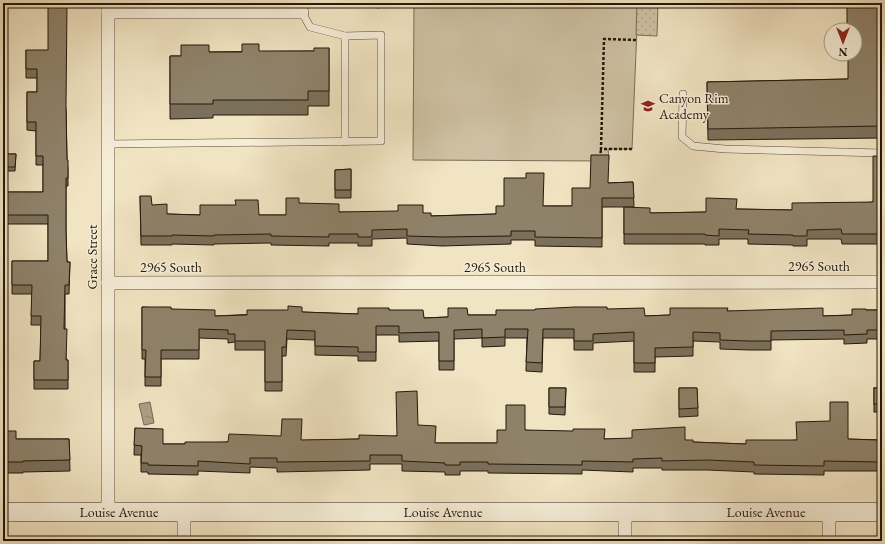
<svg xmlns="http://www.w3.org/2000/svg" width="885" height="544" font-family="'EB Garamond',serif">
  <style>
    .green { fill: #cec1a3; stroke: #796c57 }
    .park { fill: url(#park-dots); stroke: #796c57 }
    .water { fill: url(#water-ripples); stroke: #756954 }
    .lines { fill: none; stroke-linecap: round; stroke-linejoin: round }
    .lane-casing { stroke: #574b39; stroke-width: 8 }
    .street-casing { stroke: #574b39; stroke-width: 14 }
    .secondary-casing { stroke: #24180b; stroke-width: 20 }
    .path { stroke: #24180b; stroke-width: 2.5; stroke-dasharray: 3 2; stroke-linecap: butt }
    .lane { stroke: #f6edd7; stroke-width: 7 }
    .street { stroke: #f6edd7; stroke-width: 13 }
    .secondary { stroke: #f6edd7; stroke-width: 19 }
    .wall { fill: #7b705b; stroke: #24180b }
    .building { fill: #8f826a; stroke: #24180b }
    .labels { text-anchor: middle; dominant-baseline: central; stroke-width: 3; stroke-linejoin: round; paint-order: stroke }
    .poi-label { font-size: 14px; fill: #24180b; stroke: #f6edd7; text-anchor: start }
    .street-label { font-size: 14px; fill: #24180b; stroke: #f6edd7 }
  </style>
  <defs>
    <pattern id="park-dots" width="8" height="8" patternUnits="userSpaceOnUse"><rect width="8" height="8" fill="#cec1a3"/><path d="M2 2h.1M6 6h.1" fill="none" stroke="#b1a58b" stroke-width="1.8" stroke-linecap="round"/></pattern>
    <pattern id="water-ripples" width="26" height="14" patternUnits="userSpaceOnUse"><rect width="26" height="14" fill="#ab9f84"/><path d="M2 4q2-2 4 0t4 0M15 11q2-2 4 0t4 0" fill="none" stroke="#8b816a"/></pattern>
  </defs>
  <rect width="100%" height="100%" fill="#f1e4c2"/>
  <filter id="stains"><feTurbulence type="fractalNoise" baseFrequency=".005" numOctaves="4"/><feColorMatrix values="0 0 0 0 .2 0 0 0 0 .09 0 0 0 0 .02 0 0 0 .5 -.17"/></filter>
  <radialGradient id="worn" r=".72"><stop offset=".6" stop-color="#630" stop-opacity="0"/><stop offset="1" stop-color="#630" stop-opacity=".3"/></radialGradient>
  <path class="green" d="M414,3H638L632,149H608L609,159L600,161L413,160Z"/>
  <path class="park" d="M637,3H658L657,36L636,35Z"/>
  <path class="water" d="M150,402L154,423L144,425L139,404Z"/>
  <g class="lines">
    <g class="lane-casing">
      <g id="lane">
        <path d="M345,36V142"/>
        <path d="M683,94L682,137L693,146L725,149L882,153"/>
        <path d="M108,144L381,141V35L345,36L310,27L302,12"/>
      </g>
    </g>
    <g class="street-casing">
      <g id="street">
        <path d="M108,3V512"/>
        <path d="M108,12H302"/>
        <path d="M108,283L882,282"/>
        <path d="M625,512V541"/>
        <path d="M829,512V541"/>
        <path d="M184,541V512"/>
      </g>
    </g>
    <g class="secondary-casing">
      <path id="secondary" d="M3,512H882"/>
    </g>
    <g class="path">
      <path d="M632,149H601L604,39L636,40"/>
      <path d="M600,158L601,149"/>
    </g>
    <use href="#lane" class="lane"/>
    <use href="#street" class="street"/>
    <use href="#secondary" class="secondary"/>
  </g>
  <g class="wall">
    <path d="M357,3H380L379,8L357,4Z"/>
    <path d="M882,3V138L708,140L707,82L848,79Z"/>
    <path d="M329,48V106H308V115H213V118L170,119V56H181L209,52L314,51Z"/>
    <path d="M26,50L66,109L67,160L68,169V186H66V231L67,262H70L69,294H65V329L66,360H68V389H34V361H40L41,325H31L32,294H12V261H48V224H3V192H43V165H36V131L27,130V92H37V78H26Z"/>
    <path d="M3,154H16L15,171H3Z"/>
    <path d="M882,156V246H881V244H842L841,239H807V246H793V245L748,244V239H719V245H705V244H624V207L650,213L706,212L737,209L792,210L873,202Z"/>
    <path d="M351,169V198H335V170Z"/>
    <path d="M633,182L634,207H602V247L535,246V240H511V244L442,246L407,244V238L372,239V246H358V243H329V246L271,245V243L214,244V245L172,244V245H141L140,196L152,205L167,214L200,215H286L299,203L339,212L423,213L431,216L496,214L543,206H572L590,188L608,183Z"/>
    <path d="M142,307L171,309L215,316L302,312L358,314L389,310L424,318L448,317L468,315H496L607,309L645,316L670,315L727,311L823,316L852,315L866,310H882V339H867V343L844,344V339L771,340V350H749L720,349V342L693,341V356L655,357V372H634V341L593,343V350H574V338H543L542,372L526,371L527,338H505V346L482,347V338L454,339V370H439V341L399,342V335H376V361H358V356L315,355V340L287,339L286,356H282V391H265V350H235V342L228,343V339L199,338V359H161V386H145V359H142Z"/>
    <path d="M549,388H566L565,415L549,414Z"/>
    <path d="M679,388H697L698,416L679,417Z"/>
    <rect x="874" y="388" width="8" height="24"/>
    <path d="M418,425L435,443H497L525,430L605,439L685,440L693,442L746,444L797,440L848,439L878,440L882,436V471H824V475L754,474V472L707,470H662V468H633V472L582,470V474L488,473V471H460V475H445V472L402,471V464H370V470L277,472V468L250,467V473L198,471V475L148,474V472H141V455H134L135,428L163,444H185L228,442L359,439L396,436Z"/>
    <path d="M3,426V431L16,439H69L70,471L23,472V473H3Z"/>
  </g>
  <g class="building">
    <path d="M48,3H67L66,106L67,160H68V178H66V231L67,262H70L69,285H65L64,329H67L66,360H68V380H34V361H40L41,316H31L32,285H12V261H48V215H3V192H43V156H36V122H27V92H37V69H26V50H48Z"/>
    <path d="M847,3H882V126L708,129L707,82L848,79V54H855V30H847Z"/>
    <path d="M242,44H259V51H314V48H329V91H308V100H213V104H170V56H181V45H209V52H242Z"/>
    <path d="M3,154H16L15,167H3Z"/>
    <path d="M591,155H609L608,183L633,182L634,198H602V238L535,237V231H511V236L442,237L407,236V229L372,230V237H358V234H329V237L271,236V234L214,235V236L172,235V236H141L140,196H151L152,205L167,204V214L200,215V205H236L235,200H258L259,215H286V198H299V203L339,204V212L398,211V205H423V213H431V216L496,214V206H504V178H526V173H544L543,206H572V188H590Z"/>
    <path d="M873,156H882V236H881V234H842L841,229L807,230V236H793V235L748,234L749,230L719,229V236L705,235V234H624V207L650,208V213L706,212V198L737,199L736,209L792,210V203L873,202Z"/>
    <path d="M351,169V190H335V170Z"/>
    <path d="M288,306L302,307V312L358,314V308H389V310H423L424,318L448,317V308H467L468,315H496V310H535V309L575,307H607V309L644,308L645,316L670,315V308H728L727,311L823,308V316L852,315V309H866V310H882V330H867V334L844,335V330L771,331V341H749L720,340V333L693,332V347L655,348V363H634V332L593,334V341H574V329H543L542,363L526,362L528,329H505V337L482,338V329L454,330V361H439V332L399,333V326H376V352H358V347L315,346V331L287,330L286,347H282V382H265V341H235V334H228V330L199,329V350H161V377H145L146,350H142V307H171V309L215,310V316L247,315V310H288Z"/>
    <path d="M549,388H566L565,407H549Z"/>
    <path d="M679,388H697L698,408L679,409Z"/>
    <rect x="874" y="388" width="8" height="16"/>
    <path d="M417,391L418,425L436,426L435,443H497V430H506V405H525V430L573,431V429H605L604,439L632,438V430L685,427V440H693V442L746,444V440H797L796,422L830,421V402H848V439L878,440V436H882V462L824,461V466L754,465V462L707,460L662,461V458L633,459V462L582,461V465L488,464V462H460V465H445V463L402,461V455H370V461L277,462V458H250V464L198,461V466L148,465V463H141L142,446L134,445L135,428L163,429V444H185V442H228L229,434L281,436L282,419H302L301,440L359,439V435L397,436L396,392Z"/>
    <path d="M3,426V431H16V439H69L70,460L23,461V462H3Z"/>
    <rect x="464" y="538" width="55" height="3"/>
    <rect x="334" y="539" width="17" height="2"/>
    <path d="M554,539L585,540V541H554Z"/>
    <rect x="872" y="539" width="10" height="2"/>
    <path d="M243,540L291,541H243Z"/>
    <path d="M411,540L455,541H411Z"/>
  </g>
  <defs>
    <g id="school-bare" transform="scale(1.08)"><path d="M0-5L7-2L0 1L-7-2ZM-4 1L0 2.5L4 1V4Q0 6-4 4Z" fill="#8f2418" stroke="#f6edd7" stroke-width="2.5" paint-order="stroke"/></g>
  </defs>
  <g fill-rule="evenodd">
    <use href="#school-bare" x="648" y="106"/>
  </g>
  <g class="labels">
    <g class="poi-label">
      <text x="659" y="98">Canyon Rim<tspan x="659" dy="16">Academy</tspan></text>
    </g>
    <g class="street-label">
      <text transform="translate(92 257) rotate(-90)">Grace Street</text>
      <text x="819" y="266">2965 South</text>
      <text x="171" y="267">2965 South</text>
      <text x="495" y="267">2965 South</text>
      <text x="119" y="512">Louise Avenue</text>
      <text x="443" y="512">Louise Avenue</text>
      <text x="766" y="512">Louise Avenue</text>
    </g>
  </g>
  <rect width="885" height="544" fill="none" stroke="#f1e4c2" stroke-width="16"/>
  <rect x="4" y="4" width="877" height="536" fill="none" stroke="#24180b" stroke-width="2"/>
  <rect x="8" y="8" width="869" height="528" fill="none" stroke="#24180b"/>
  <g transform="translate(843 42) rotate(180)"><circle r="19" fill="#f6edd7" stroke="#a29885"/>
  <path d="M0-3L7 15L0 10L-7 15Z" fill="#8f2418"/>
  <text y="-6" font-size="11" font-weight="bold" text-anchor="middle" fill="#24180b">N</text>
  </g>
  <rect width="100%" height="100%" filter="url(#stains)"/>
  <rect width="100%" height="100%" fill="url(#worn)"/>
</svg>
